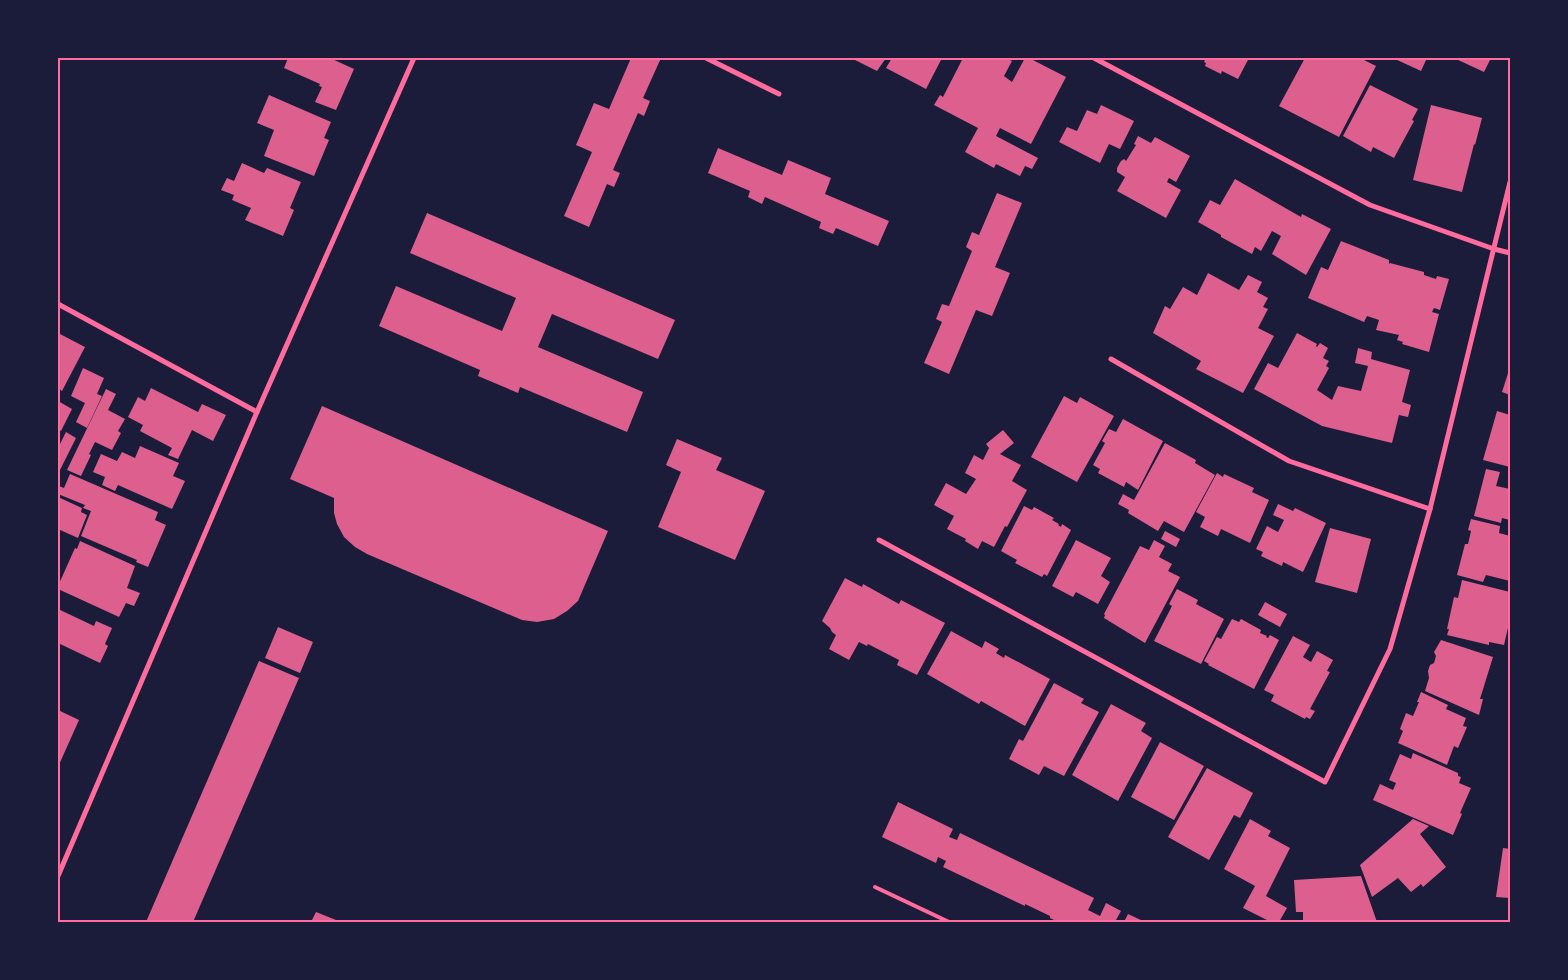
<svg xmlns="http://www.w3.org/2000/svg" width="1568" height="980" font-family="'Nunito Sans',sans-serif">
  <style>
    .building { fill: #dd5f8e }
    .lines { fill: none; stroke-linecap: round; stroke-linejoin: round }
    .service { stroke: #ff6b9d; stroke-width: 4 }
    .minor { stroke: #ff6b9d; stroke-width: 5 }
    .neatline { fill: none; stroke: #ff6b9d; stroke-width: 2 }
  </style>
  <rect width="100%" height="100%" fill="#1b1b3a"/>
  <g class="building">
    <path d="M288,58H330L354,69L336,110L315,102L322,87L319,86L320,84L284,68Z"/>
    <path d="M631,58H661L643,98L650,101L644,116L638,113L613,170L620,173L614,187L607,184L589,227L564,216L592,152L576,145L594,103L609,109Z"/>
    <path d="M851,58H886L877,71Z"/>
    <path d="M892,58H942L926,89L886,68Z"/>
    <path d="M963,58H1005L1012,61L1004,76L1012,82L1025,58H1029L1066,77L1031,144L1000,128L996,136L1038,158L1032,169L1025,166L1020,176L996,164L994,168L965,152L978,128L934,105L940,95L943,97Z"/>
    <path d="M1206,58H1249L1238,79L1222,71L1221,74L1205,66L1206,63L1204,62Z"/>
    <path d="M1305,58H1360L1376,66L1339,137L1279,106Z"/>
    <path d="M1396,58H1427L1421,71L1395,59Z"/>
    <path d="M1457,58H1491L1484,72L1456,59Z"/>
    <path d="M1370,85L1418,109L1412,120L1414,121L1394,158L1373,147L1371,152L1343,136Z"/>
    <path d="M269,95L331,122L324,138L329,140L314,176L264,156L274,130L257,123Z"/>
    <path d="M1101,105L1134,121L1120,149L1109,144L1100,163L1059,142L1067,127L1077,131L1087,110L1097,114Z"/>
    <path d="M1431,105L1482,118L1475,145L1474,144L1462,192L1413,180Z"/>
    <path d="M1138,136L1151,143L1155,137L1190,156L1176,182L1169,178L1167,182L1181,190L1166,218L1117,191L1125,177L1117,172V168L1121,161L1124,159L1126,161L1136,145L1134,144Z"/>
    <path d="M718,148L782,175L788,160L831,178L825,194L889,221L878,246L836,228L833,234L819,228L821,222L765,197L762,204L748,197L750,191L708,173Z"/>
    <path d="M242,163L264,173L267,168L301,182L290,208L294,210L283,236L245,220L251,208L232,200L234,195L221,190L227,178L234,181Z"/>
    <path d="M1235,179L1301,217L1302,214L1331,229L1306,275L1272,254L1281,236L1272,231L1261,251L1255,247L1252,254L1221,237V235L1198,222L1210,200L1220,205Z"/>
    <path d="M997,193L1022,203L995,267L1010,273L992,316L976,310L949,374L924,363L942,322L936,319L942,304L949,306L972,251L966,247L972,232L979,235Z"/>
    <path d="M427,213L675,320L658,359L552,314L538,347L643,392L627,432L520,387L518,393L478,376L480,370L379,326L396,286L502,331L516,298L410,253Z"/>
    <path d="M1341,241L1389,260V264L1390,263L1424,272V275L1436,279L1437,276L1449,279L1440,310L1434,308L1432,312L1439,314L1429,352L1402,344L1403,342L1397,340L1399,335L1376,330L1379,320L1367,316L1364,322L1308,298L1321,267L1328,270Z"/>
    <path d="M1208,273L1239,290L1248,275L1262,282L1257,292L1268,298L1263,307L1268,309L1258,328L1274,336L1243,393L1196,369L1201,361L1153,333L1165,306L1170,309L1183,287L1197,295Z"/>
    <path d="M58,333L85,347L62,391L58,388Z"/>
    <path d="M1297,333L1317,344L1316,346L1317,347L1320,343L1328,348L1323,358L1329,361L1326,366L1329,368L1317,390L1332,400L1338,386L1361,391L1368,366L1355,363L1358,348L1372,352L1371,359L1410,370L1402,402L1411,405L1408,417L1399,415L1392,443L1322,426L1254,389L1268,363L1278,368Z"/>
    <path d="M1510,367V395L1502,392Z"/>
    <path d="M83,368L104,378L97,394L102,396L87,428L76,422L85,403L71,396Z"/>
    <path d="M151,388L198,412L202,404L226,415L213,441L192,430L178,459L168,455L172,448L140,431L143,425L128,417L138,397L145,401Z"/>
    <path d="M106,389L116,394L108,410L125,419L118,431L121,433L112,450L95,442L89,454L91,455L81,476L67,470Z"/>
    <path d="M1064,396L1077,403L1080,397L1114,416L1077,482L1031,457Z"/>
    <path d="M58,401L72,409L61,431L58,429Z"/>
    <path d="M322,406L608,531L578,601L567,611L554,619L537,622L522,620L367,554L355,547L344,537L337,524L334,513V498L290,479Z"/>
    <path d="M1497,411L1510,415V467L1483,460Z"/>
    <path d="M1123,419L1163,441L1138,490L1126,482L1124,487L1098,473L1100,469L1093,465L1105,443L1102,441L1109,429L1116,432Z"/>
    <path d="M1003,430L1014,443L1000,454L1021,465L1012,481L1027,490L1007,527L1005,526L994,547L982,541L978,549L965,541L966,539L947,529L954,516L934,505L946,483L966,494L976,479L965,473L974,455L983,460L989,448L986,444Z"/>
    <path d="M66,432L76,438L58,474V448Z"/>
    <path d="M677,439L722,458L716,470L765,491L735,560L658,527L681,472L666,465Z"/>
    <path d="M1165,443L1196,460L1195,463L1215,475L1184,532L1164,521L1158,531L1128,513L1129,510L1118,504L1123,494L1134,500Z"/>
    <path d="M140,446L179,463L173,476L185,481L172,509L118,485L115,491L102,485L105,477L93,472L101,454L117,461L122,452L135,458Z"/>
    <path d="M1486,469L1500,472L1496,486L1510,489V520L1502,518L1501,523L1474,516Z"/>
    <path d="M1217,473L1223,477L1224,474L1254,488L1252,492L1269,500L1250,543L1221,529L1218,536L1200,527L1205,517L1196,512Z"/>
    <path d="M70,474L158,512L155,520L166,525L148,567L136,562L137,560L81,536L91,511L83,508L85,505L58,494L59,486L64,488Z"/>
    <path d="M58,497L82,508L81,512L87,515L78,538L58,529Z"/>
    <path d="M1278,504L1293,511L1295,508L1326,523L1303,572L1283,562L1282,566L1261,556L1263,552L1256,549L1267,526L1278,532L1284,520L1273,515Z"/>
    <path d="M1024,506L1032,510L1034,507L1054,518L1052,520L1059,524L1058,525L1061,527L1062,524L1071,530L1047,576L1044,574L1042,577L1015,563L1017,560L1001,551Z"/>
    <path d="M1471,519L1500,526L1499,533L1510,536V581L1486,575L1483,582L1457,575L1465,544H1468L1471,531L1468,530Z"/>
    <path d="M1330,528L1371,539L1357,593L1315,582Z"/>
    <path d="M1165,531L1180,539L1176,547L1161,539Z"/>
    <path d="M1076,540L1111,558L1101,576L1110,582L1098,604L1076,592L1073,597L1052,586Z"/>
    <path d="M1154,540L1165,546L1159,557L1172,564L1168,571L1180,577L1145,643L1104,618L1105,615L1104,614L1140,546L1149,550Z"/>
    <path d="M80,541L135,566L127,588L140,593L134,606L126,603L119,617L58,589V586L75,548L77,549Z"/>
    <path d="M845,578L862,587L863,584L899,604L901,600L945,623L917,675L897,665L899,660L868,644L867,646L859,642L849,660L829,649L836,635L832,632L830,628L822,621Z"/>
    <path d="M1462,580L1510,592V619L1504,645L1489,642V645L1447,635L1449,629H1447L1454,597L1458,598Z"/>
    <path d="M1177,589L1198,600L1196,604L1224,619L1201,664L1154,641L1172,606L1169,604Z"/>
    <path d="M1265,602L1287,614L1280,627L1258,615Z"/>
    <path d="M58,609L94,626L96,621L112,628L105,644L108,646L100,663L58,643Z"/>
    <path d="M1232,619L1239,622L1241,619L1261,630L1260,633L1267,636L1266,637L1268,638L1270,635L1279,640L1254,689L1208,665L1209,664L1204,661L1217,637L1221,639Z"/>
    <path d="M278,627L313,642L300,673L265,658Z"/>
    <path d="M951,631L982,648L985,641L999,649L996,653L1004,658L1005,655L1050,679L1025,726L981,701L979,704L927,674Z"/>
    <path d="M1293,636L1310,645L1303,657L1311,662L1317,651L1333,660L1327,671L1330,672L1310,709L1315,711L1310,719L1306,717L1305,719L1271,701L1274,695L1264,690Z"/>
    <path d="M1441,640L1493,657L1480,699H1483L1479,715L1425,691L1429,678L1428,671L1430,665L1434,663L1436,656L1434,652Z"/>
    <path d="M259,661L299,678L193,922H146Z"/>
    <path d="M1054,683L1084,699L1081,703L1099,712L1064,776L1044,766L1039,775L1009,759L1019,739L1023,741Z"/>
    <path d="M1421,692L1448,705L1446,709L1466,718L1463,726L1467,727L1458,748L1454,746L1447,765L1398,743L1403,731L1400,729L1406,713L1413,716L1419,702H1417Z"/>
    <path d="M1111,704L1146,723L1141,731L1152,738L1118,801L1072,775Z"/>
    <path d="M58,710L79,720L58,767Z"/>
    <path d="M1160,742L1204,766L1174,820L1131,797Z"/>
    <path d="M1413,753L1458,773V776L1461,777L1459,783L1471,788L1460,813L1462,814L1453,835L1373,800L1380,784L1393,790L1396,783L1389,780L1400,754L1411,759Z"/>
    <path d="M1207,768L1253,793L1240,818L1234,815L1209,860L1168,837Z"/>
    <path d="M898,802L953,829L949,837L957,840L960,833L1094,898L1088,910L1100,916L1106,903L1121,911L1116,920L1121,922H1058L1050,918V916L1025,904V906L943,867L946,861L938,857L936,863L882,837Z"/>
    <path d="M1250,819L1271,831L1268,836L1290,848L1266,896L1287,908L1279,922H1271L1243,908L1255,886L1224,869Z"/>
    <path d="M1413,819L1429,826L1420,834L1446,867L1423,887L1421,884L1411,892L1398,878L1372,897L1360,865Z"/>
    <path d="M1503,848L1510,849V898L1496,897Z"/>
    <path d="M1361,876L1377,922H1303V912H1296L1294,880Z"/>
    <path d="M316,912L341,922H311Z"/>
    <path d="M1128,914L1143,921L1142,922H1124Z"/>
  </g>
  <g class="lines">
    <path class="service" d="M875,887L949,922"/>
    <g class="minor">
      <path d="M706,58L779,94"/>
      <path d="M1094,58L1370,205L1494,249L1510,253"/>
      <path d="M58,59V58"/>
      <path d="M58,304L257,412"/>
      <path d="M1111,359L1289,461L1430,509"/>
      <path d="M879,540L1325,782L1390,649L1430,509L1510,182"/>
      <path d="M58,876L257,412L414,58"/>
    </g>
  </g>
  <rect width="1568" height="980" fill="none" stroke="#1b1b3a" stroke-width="118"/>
  <rect x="59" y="59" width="1450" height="862" class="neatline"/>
</svg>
